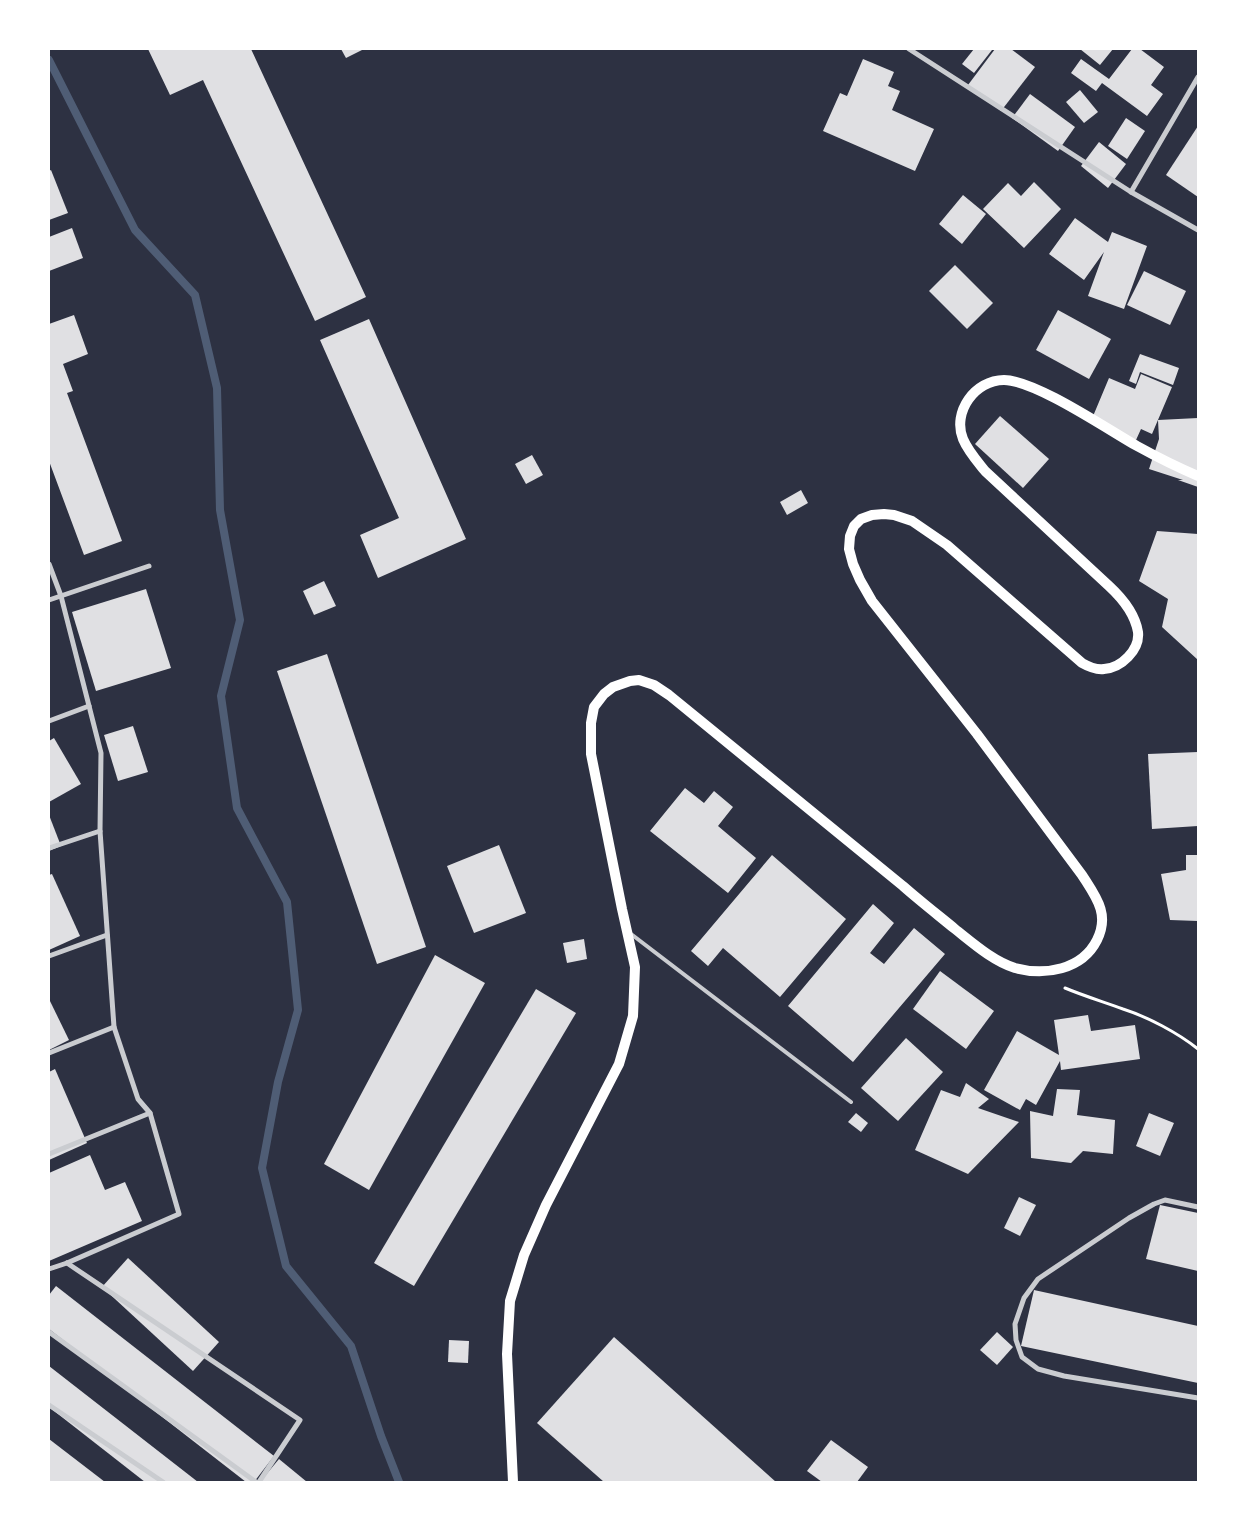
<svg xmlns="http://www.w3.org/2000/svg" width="1247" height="1531" font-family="Poppins,sans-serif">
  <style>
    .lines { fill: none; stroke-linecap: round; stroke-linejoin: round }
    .stream { stroke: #4f5d75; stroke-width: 8 }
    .building { fill: #e0e0e3 }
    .path { stroke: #fff; stroke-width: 3 }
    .service { stroke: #caccd0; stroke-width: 4 }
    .minor { stroke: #caccd0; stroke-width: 5 }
    .secondary { stroke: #fff; stroke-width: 10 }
  </style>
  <rect width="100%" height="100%" fill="#2d3142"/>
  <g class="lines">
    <path class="stream" d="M49,60L135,230L195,295L217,388L220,510L240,620L221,696L237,808L287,902L298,1010L278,1082L262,1168L286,1266L351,1346L381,1436L399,1482"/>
  </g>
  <g class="building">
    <path d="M148,49H251L366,297L315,321L203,80L170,95Z"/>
    <path d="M341,49H362V50L346,58Z"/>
    <path d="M974,49L992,50L974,73L962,64Z"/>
    <path d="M995,49H1011L1035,67L1001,111L968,85Z"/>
    <path d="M1080,49H1113L1100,65Z"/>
    <path d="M1132,49H1140L1164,67L1151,85L1163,94L1147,116L1102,83L1096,91L1071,73L1081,59L1109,79Z"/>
    <path d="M863,59L894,72L888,86L900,91L892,110L934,129L915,171L823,131L840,93L847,96Z"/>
    <path d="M1080,90L1098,112L1084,123L1066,102Z"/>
    <path d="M1030,94L1075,127L1058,151L1012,118Z"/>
    <path d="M1126,118L1145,131L1127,159L1108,146Z"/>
    <path d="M1198,126V197L1166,175Z"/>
    <path d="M1099,142L1126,164L1108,188L1081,166Z"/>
    <path d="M51,170L68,213L49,220V171Z"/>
    <path d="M1034,182L1061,209L1024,248L983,209L1008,183L1021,196Z"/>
    <path d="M963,195L986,214L962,244L939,224Z"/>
    <path d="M1075,218L1108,242L1112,232L1147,246L1124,309L1088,296L1104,252L1084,280L1049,254Z"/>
    <path d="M72,228L83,258L49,271V237Z"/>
    <path d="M955,265L993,303L967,329L929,291Z"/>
    <path d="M1144,271L1186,291L1170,325L1127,305Z"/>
    <path d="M1058,310L1111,339L1089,379L1036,350Z"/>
    <path d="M74,315L88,354L63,364L73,391L67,393L122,541L84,555L49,461V324Z"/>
    <path d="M369,319L466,539L378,578L360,535L399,518L320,340Z"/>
    <path d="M1140,354L1179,368L1173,385L1140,372L1136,384L1129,381Z"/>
    <path d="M1141,374L1172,387L1152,434L1141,429L1136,440L1091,421L1109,378L1135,389Z"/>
    <path d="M1000,416L1049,459L1023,488L975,444Z"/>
    <path d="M1198,418V487L1178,480H1183L1149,469L1159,439L1158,420Z"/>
    <path d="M532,455L543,475L526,484L515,464Z"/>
    <path d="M801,490L808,503L787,515L780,502Z"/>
    <path d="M1157,531L1198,534V660L1162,627L1168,599L1139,581Z"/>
    <path d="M324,581L336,606L314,615L303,591Z"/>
    <path d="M146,589L171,668L96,691L72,612Z"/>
    <path d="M327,654L426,947L377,964L277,671Z"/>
    <path d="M133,726L148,772L118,781L104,735Z"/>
    <path d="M54,738L81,784L49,802V741Z"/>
    <path d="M1198,752V826L1152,829L1148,754Z"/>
    <path d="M685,788L704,803L714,791L733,807L718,826L756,858L728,893L650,831Z"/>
    <path d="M49,815L61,846L49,851Z"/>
    <path d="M499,845L526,913L474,933L447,866Z"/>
    <path d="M772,855L846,919L780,997L723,948L708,966L691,951Z"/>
    <path d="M1186,855H1198V921L1170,920L1161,874L1186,870Z"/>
    <path d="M52,874L80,936L49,950V875Z"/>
    <path d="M873,904L894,923L870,953L884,964L914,928L945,954L853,1062L788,1006Z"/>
    <path d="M584,939L587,959L567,963L563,943Z"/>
    <path d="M435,955L485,983L369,1190L324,1164Z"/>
    <path d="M940,971L994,1011L966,1049L913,1009Z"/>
    <path d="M536,989L576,1013L414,1286L374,1263Z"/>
    <path d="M49,999L69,1040L49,1050Z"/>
    <path d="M1088,1015L1091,1031L1135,1025L1140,1059L1061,1070L1060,1061L1036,1105L1026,1099L1020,1110L984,1090L1017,1031L1059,1055L1054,1020Z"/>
    <path d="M906,1038L943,1072L898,1121L861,1088Z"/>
    <path d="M55,1069L87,1143L49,1160V1072Z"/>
    <path d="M966,1083L989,1099L978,1108L1019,1122L968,1174L915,1150L941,1090L960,1097Z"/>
    <path d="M1057,1089L1080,1090L1077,1115L1115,1120L1113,1154L1083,1151L1071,1163L1031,1158L1030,1111L1053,1116Z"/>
    <path d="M856,1113L868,1123L861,1132L848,1122Z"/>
    <path d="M1149,1113L1174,1123L1160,1156L1136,1146Z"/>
    <path d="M90,1155L105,1190L125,1182L142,1221L49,1261V1173Z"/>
    <path d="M1019,1197L1036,1205L1020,1236L1004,1228Z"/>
    <path d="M1160,1205L1198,1213V1271L1146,1259Z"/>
    <path d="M128,1258L219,1342L193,1371L102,1287Z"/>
    <path d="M56,1286L274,1456L254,1482H246L49,1329V1295Z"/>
    <path d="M1034,1290L1198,1326V1383L1021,1346Z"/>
    <path d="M997,1332L1013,1347L997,1365L980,1350Z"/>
    <path d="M614,1337L776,1482H604L537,1423Z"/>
    <path d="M449,1340L469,1341L468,1363L448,1362Z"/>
    <path d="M49,1366L198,1482H145L49,1407Z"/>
    <path d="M49,1439L105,1482H49Z"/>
    <path d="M831,1440L868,1467L857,1482H822L807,1471Z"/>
    <path d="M279,1459L307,1482H260Z"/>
  </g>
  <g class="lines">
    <path class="path" d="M1065,988C1084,996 1104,1002 1123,1009C1148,1017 1178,1033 1198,1049"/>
    <path class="service" d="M631,934L851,1102"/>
    <g class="minor">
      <path d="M909,49L1131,192L1198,230"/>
      <path d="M1131,192L1198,77"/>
      <path d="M49,564L61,596L101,753L100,831L114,1027L138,1099L150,1113L179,1214L67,1263L49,1269"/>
      <path d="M49,600L149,566"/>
      <path d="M49,721L89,706"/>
      <path d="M49,848L100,831"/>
      <path d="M49,956L107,935"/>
      <path d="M49,1053L114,1027"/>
      <path d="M49,1154L150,1113"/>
      <path d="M1198,1207L1165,1200L1154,1204L1129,1218L1038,1279L1024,1298L1015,1324L1016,1340L1022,1357L1038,1369L1064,1376L1198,1398"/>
      <path d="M67,1263L300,1420L259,1482"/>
      <path d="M49,1332L256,1482"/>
      <path d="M49,1405L163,1482"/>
    </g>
    <path class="secondary" d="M513,1482L507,1354L510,1301L524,1255L546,1205L619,1064L633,1016L635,967L622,909L591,754V723L594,707L604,694L613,687L630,681L639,680L654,685L669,695C747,759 825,823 903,886C920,901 938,915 955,929C974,944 993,961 1015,968C1045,976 1082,970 1097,940C1110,914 1096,897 1082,875L977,734L872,601L860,580L853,564L849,549L850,536L854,526L861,519L872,515L884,514L894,515L912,521L947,545L1082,663C1089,667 1096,670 1104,669C1121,668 1140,650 1138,632C1135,614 1122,598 1109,586L985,471C977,461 968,451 963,439C952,412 975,380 1004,380C1035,380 1107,429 1137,446C1157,457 1177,467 1198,476"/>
  </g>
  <rect width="1247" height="1531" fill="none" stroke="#ffffff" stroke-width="100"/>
</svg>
